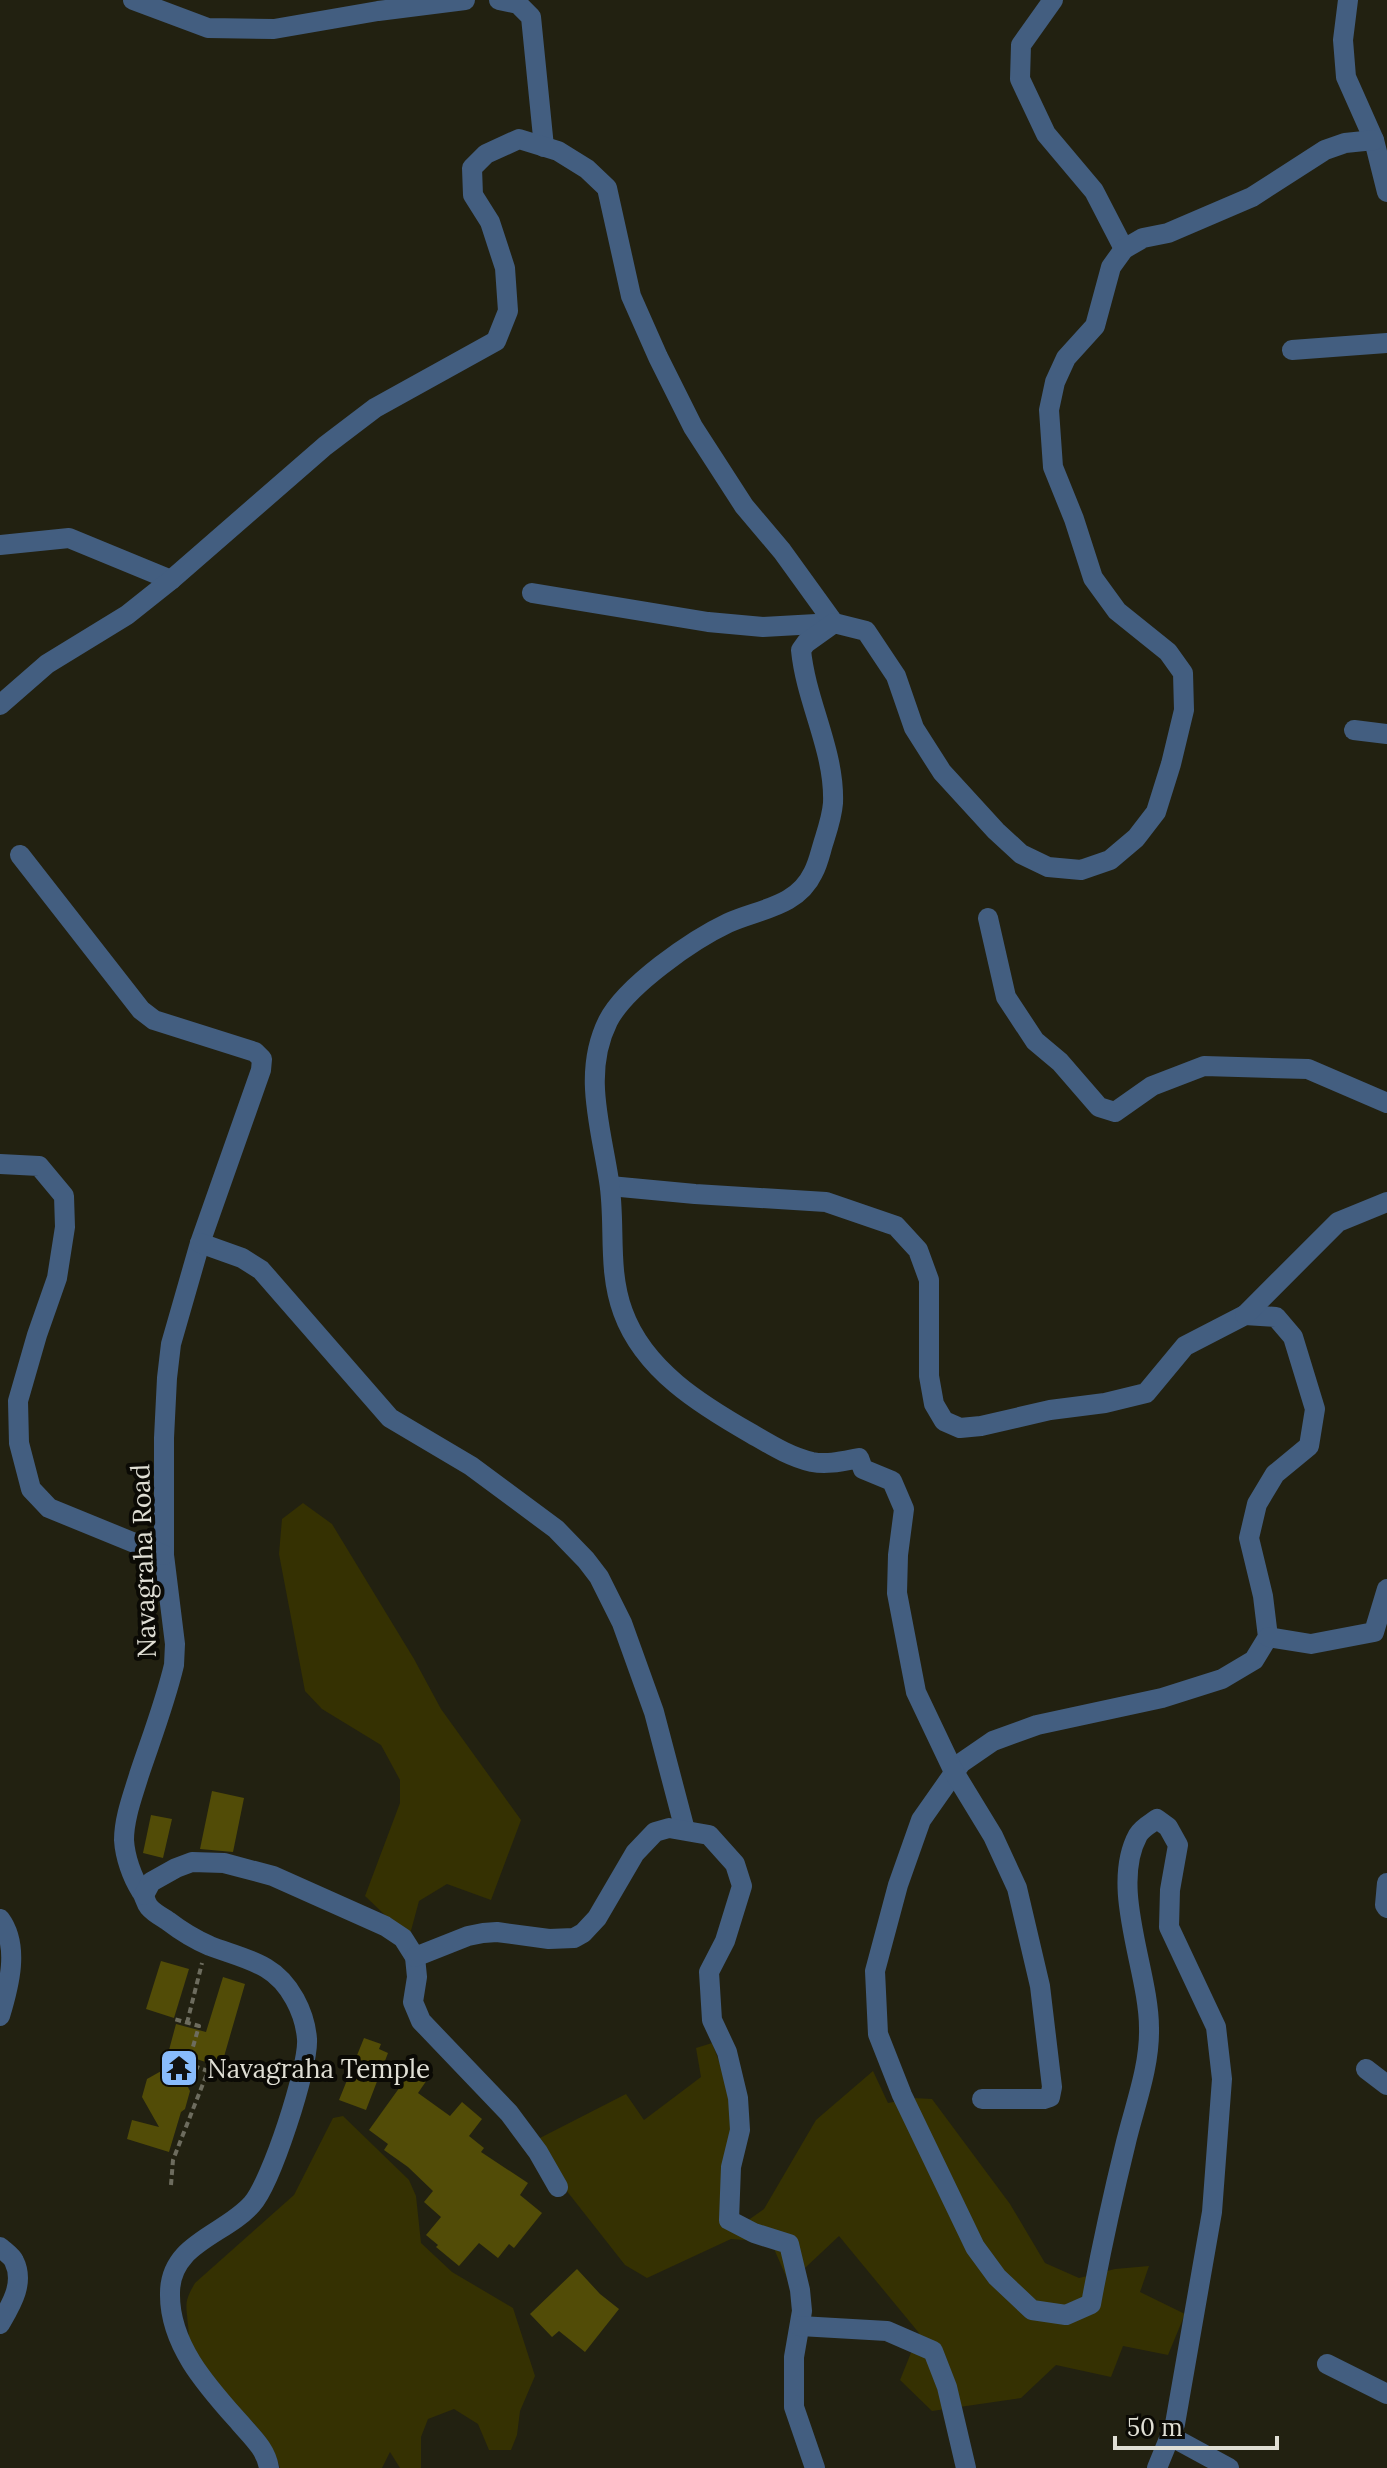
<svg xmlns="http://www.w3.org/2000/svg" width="1387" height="2468" font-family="Lora,serif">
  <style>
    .green { fill: #353102 }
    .building { fill: #524c07 }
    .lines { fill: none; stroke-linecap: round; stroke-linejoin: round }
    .path { stroke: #6d6c5e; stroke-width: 4; stroke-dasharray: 6 4; stroke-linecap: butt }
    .minor { stroke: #435e80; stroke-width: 20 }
    .labels { text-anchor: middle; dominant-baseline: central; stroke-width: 8; stroke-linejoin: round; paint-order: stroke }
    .street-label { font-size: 26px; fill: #e0dfd5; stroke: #0b0a05 }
    .poi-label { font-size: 26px; fill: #e0dfd5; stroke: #0b0a05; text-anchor: start }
  </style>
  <rect width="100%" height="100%" fill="#222111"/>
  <g class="green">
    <path d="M303,1503L332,1524L414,1659L441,1709L521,1820L491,1900L447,1884L419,1901L409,1938L365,1896L400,1803V1780L381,1745L322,1709L305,1691L279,1554L282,1519Z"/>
    <path d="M712,2043L735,2103L732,2170L740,2226L764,2209L816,2120L873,2071L888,2103L913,2098L932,2099L1010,2204L1045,2263L1079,2278L1115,2269L1149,2266L1140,2292L1185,2314L1168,2355L1123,2346L1111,2377L1056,2365L1021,2398L932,2411L900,2380L919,2333L839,2236L789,2283L771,2242L731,2239L647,2278L625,2265L555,2176L536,2140L626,2094L644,2120L701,2077L696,2048Z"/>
    <path d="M343,2116L409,2180L416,2196L421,2243L452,2272L513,2308L535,2376L520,2411L517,2435L511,2450H489L478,2424L454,2409L428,2419L421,2437V2468H400L390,2452L382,2468H280C266,2415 204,2393 190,2343C188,2338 189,2330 188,2325C186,2303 184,2302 195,2283L294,2195L333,2118Z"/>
  </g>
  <g class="building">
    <path d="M212,1791L244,1798L233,1852L200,1849Z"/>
    <path d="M151,1815L172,1819L163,1858L143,1853Z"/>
    <path d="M161,1961L189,1969L174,2018L146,2009Z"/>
    <path d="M223,1977L245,1984L221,2067L169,2050L176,2024L206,2032Z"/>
    <path d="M364,2038L381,2044L379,2049L388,2053L366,2110L339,2100Z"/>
    <path d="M169,2051L190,2091L185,2109L181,2112L169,2152L127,2139L132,2120L159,2127L142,2097L147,2079L163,2070Z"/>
    <path d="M415,2066L429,2077L418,2093L450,2116L462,2102L482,2119L469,2136L484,2148L481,2152L528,2183L520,2195L542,2213L514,2248L509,2244L498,2258L479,2243L459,2266L436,2247L438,2245L426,2235L441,2217L424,2202L433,2191L408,2167L384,2150L388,2144L369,2130Z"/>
    <path d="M577,2269L600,2294L619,2309L585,2352L559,2331L552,2337L530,2314Z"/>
  </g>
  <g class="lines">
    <g class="path">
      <path d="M187,2023L202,1963"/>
      <path d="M171,2185L173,2160L208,2071L188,2064L199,2026L174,2019"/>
    </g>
    <g class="minor">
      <path d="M133,0L208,28L274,29L378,11L465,0"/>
      <path d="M499,0L518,4L531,17L544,147"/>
      <path d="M1053,0L1021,45L1020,79L1046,134L1094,191L1124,249"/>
      <path d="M1348,0L1343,40L1346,77L1374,140L1387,192"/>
      <path d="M1292,350L1387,343"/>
      <path d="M0,545L69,538L171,580"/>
      <path d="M532,593L708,622L763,627L834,623"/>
      <path d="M0,705L47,664L127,615L171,580L325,446L375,408L496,341L508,311L505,268L490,222L473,195L472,168L486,154L519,139L558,151L587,169L607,188L631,296L658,357L693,427L744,506L782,551L834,623"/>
      <path d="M1354,730L1387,734"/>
      <path d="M20,855L141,1010L154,1020L255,1052L262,1059L261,1070L200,1243L171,1344L167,1378L164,1438V1555L175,1644L174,1665C165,1703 151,1739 139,1775C133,1795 124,1818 124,1840C125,1857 132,1877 141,1891C145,1896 145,1902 149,1907C154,1913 162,1917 168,1921C181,1931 196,1940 210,1946C228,1953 249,1958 266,1968C290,1982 305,2013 307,2039C309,2067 271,2183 252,2204C225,2235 170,2243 170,2293C169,2345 208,2387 240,2423C252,2437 266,2449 269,2468"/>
      <path d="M988,918L1006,997L1035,1041L1060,1062L1099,1107L1115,1112L1152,1086L1204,1066L1308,1069L1387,1103"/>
      <path d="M0,1164L39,1166L64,1196L65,1227L57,1278L37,1335L18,1401L19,1443L31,1489L49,1508L164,1555"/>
      <path d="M610,1186L695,1194L826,1202L896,1226L918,1250L929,1280V1376L934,1404L944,1421L960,1428L981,1426L1050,1410L1105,1403L1146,1393L1185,1346L1245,1315L1276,1317L1293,1337L1315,1409L1309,1446L1275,1474L1257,1504L1249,1538L1263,1596L1268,1637L1254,1660L1222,1679L1162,1698L1037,1725L993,1741L961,1763L921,1820L898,1885L875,1971L878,2034L902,2095L975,2247L997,2277L1032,2310L1066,2315L1091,2304C1101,2249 1113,2195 1126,2142C1135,2105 1150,2066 1149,2028C1149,1970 1109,1888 1138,1835C1142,1828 1150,1824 1157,1819L1168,1827L1178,1845L1170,1890L1169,1927L1216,2027L1222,2079L1212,2212L1175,2424L1157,2468"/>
      <path d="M200,1243L242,1258L261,1270L390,1418L471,1466L556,1529L586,1560L599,1577L622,1623L654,1712L685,1830"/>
      <path d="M1245,1315L1338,1222L1387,1202"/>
      <path d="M1268,1637L1311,1644L1374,1632L1387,1589"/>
      <path d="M1387,1883L1385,1905L1387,1908"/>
      <path d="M144,1895L151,1882L176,1868L192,1862L224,1863L273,1876L385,1926L403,1938L415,1957L417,1977L413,2002L421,2021L509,2113L538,2152L558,2187"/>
      <path d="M0,1919C20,1946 9,1986 0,2016"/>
      <path d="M415,1957L468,1936L483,1933L497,1932L549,1939L574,1938L583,1933L597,1918L635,1853L655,1832L669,1828L709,1835L735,1864L742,1886L725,1941L709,1972L712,2020L727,2052L738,2098L740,2130L731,2167L729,2220L754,2233L789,2244L800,2290L802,2311L794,2357V2407L815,2468"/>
      <path d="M1366,2069L1387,2085"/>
      <path d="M982,2099H1044L1050,2097L1052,2087L1040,1986L1017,1888L993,1836L954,1772L916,1692L897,1593L898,1555L904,1509L892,1481L863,1469L859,1458C843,1461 828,1465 812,1462C790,1457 771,1445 752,1434C701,1405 644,1370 623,1312C607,1269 616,1224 609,1181C601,1127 582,1073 608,1021C626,986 692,940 728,923C759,909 797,907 813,873C818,864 820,854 823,844C827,831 832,817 833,803C835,751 806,702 801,650L806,643L834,623L866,631L896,676L914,728L942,772L996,831L1021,854L1048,867L1081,870L1110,860L1136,838L1156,812L1171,764L1184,710L1183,673L1168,652L1117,611L1093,578L1074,519L1053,467L1049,410L1055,382L1066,358L1095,326L1111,267L1124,249L1143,238L1168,233L1252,197L1325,150L1345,143L1374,140"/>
      <path d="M0,2247C4,2251 12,2256 14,2261C25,2283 11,2305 0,2324"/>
      <path d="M800,2326L887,2331L933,2351L947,2387L966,2468"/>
      <path d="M1327,2364L1387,2394"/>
      <path d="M1170,2436L1229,2468"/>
    </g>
  </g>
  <defs>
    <g id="temple-square" transform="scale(2)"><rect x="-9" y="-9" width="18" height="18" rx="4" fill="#88bbfc" stroke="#0b0a05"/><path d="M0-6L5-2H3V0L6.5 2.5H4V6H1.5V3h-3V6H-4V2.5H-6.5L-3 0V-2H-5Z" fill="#111"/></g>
  </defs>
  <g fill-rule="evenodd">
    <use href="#temple-square" x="179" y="2068"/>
  </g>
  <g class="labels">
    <g class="street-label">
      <text transform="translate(143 1561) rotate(-92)">Navagraha Road</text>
    </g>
    <g class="poi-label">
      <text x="207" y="2068">Navagraha Temple</text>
    </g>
  </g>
  <path d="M1115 2436v12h162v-12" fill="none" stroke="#e0dfd5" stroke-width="4"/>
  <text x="1127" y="2436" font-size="24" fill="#e0dfd5" stroke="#0b0a05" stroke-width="6" paint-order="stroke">50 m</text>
</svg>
